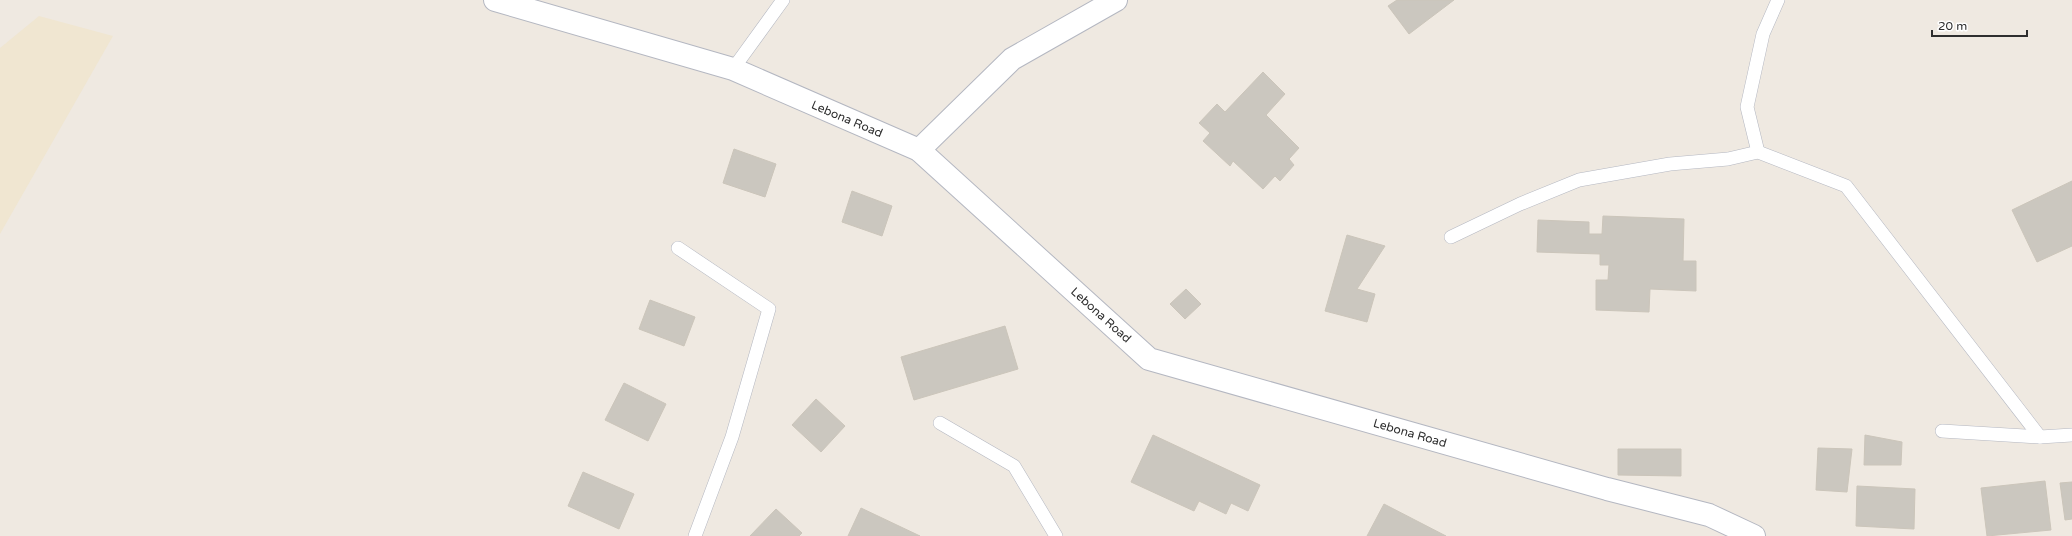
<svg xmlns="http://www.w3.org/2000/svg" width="2072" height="536" font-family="'Varela Round',sans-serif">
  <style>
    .education { fill: #f0e6d1 }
    .building { fill: #cbc7bf; stroke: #cbc5ba }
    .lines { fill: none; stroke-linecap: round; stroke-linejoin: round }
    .lane-casing { stroke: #b4b7c1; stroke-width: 14 }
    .street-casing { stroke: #b4b7c1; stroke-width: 24 }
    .lane { stroke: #fff; stroke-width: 13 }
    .street { stroke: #fff; stroke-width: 22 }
    .labels { text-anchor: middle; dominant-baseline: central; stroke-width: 4; stroke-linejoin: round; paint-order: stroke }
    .street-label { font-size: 12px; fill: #2e2e2e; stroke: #fff }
  </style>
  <rect width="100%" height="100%" fill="#efe9e1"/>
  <path class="education" d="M39,16L113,36L0,234V48Z"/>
  <g class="building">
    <path d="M1397,0H1454L1409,34L1388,6Z"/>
    <path d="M1263,72L1285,94L1266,115L1299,148L1289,159L1294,165L1280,181L1275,176L1263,189L1233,161L1230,166L1203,141L1210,133L1199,123L1217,104L1225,112Z"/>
    <path d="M734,149L776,164L765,197L723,183Z"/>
    <path d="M2072,181V246L2037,262L2012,210Z"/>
    <path d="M852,191L892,206L882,236L842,222Z"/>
    <path d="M1603,216L1684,219L1683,261H1696V291L1650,289L1649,312L1596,310V280H1608L1609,265H1600V254L1537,252L1538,220L1589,222V234H1602Z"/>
    <path d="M1347,235L1385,246L1357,289L1375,294L1367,322L1325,311Z"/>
    <path d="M1186,289L1201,304L1185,319L1170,304Z"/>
    <path d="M650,300L695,317L684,346L639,329Z"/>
    <path d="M1005,326L1018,369L914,400L901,357Z"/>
    <path d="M624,383L666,404L648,441L605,420Z"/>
    <path d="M816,399L845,426L821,452L792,425Z"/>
    <path d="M1153,435L1260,485L1248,511L1231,503L1226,514L1199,501L1194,511L1131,482Z"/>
    <path d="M1865,435L1902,442L1901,465H1864Z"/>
    <path d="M1818,448L1852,449L1847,492L1816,490Z"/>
    <path d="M1618,449H1681V476L1618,475Z"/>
    <path d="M583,472L634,494L619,529L568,506Z"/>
    <path d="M2045,481L2051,530L1987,536L1981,488Z"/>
    <path d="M2072,482V519L2065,520L2060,483Z"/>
    <path d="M1857,486L1915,489L1914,529L1856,526Z"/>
    <path d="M1384,504L1446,536H1367Z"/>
    <path d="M861,508L920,536H848Z"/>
    <path d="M776,509L802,533L799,536H750Z"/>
  </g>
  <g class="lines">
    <g class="lane-casing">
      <g id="lane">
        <path d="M733,69L783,0"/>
        <path d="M1758,152L1747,107L1763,34L1778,0"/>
        <path d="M1451,237L1520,204L1579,180L1670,164L1728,159L1758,152L1846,186L2040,437"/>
        <path d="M678,248L769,309L732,437L695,536"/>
        <path d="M940,423L1014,466L1056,536"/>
        <path d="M1942,431L2040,437L2072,435"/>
      </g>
    </g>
    <g class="street-casing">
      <g id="street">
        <path d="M495,0L733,69L919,150L1149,359L1607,489L1709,515L1754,536"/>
        <path d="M919,150L1012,59L1116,0"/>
      </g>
    </g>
    <use href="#lane" class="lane"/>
    <use href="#street" class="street"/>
  </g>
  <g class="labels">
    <g class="street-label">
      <text transform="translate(847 119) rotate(23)">Lebona Road</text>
      <text transform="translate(1101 315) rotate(42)">Lebona Road</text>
      <text transform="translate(1410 433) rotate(16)">Lebona Road</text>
    </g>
  </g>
  <path d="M1932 30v6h95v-6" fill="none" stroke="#2e2e2e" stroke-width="2"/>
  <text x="1938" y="30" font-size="12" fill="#2e2e2e" stroke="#ffffff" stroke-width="3" paint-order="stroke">20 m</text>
</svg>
